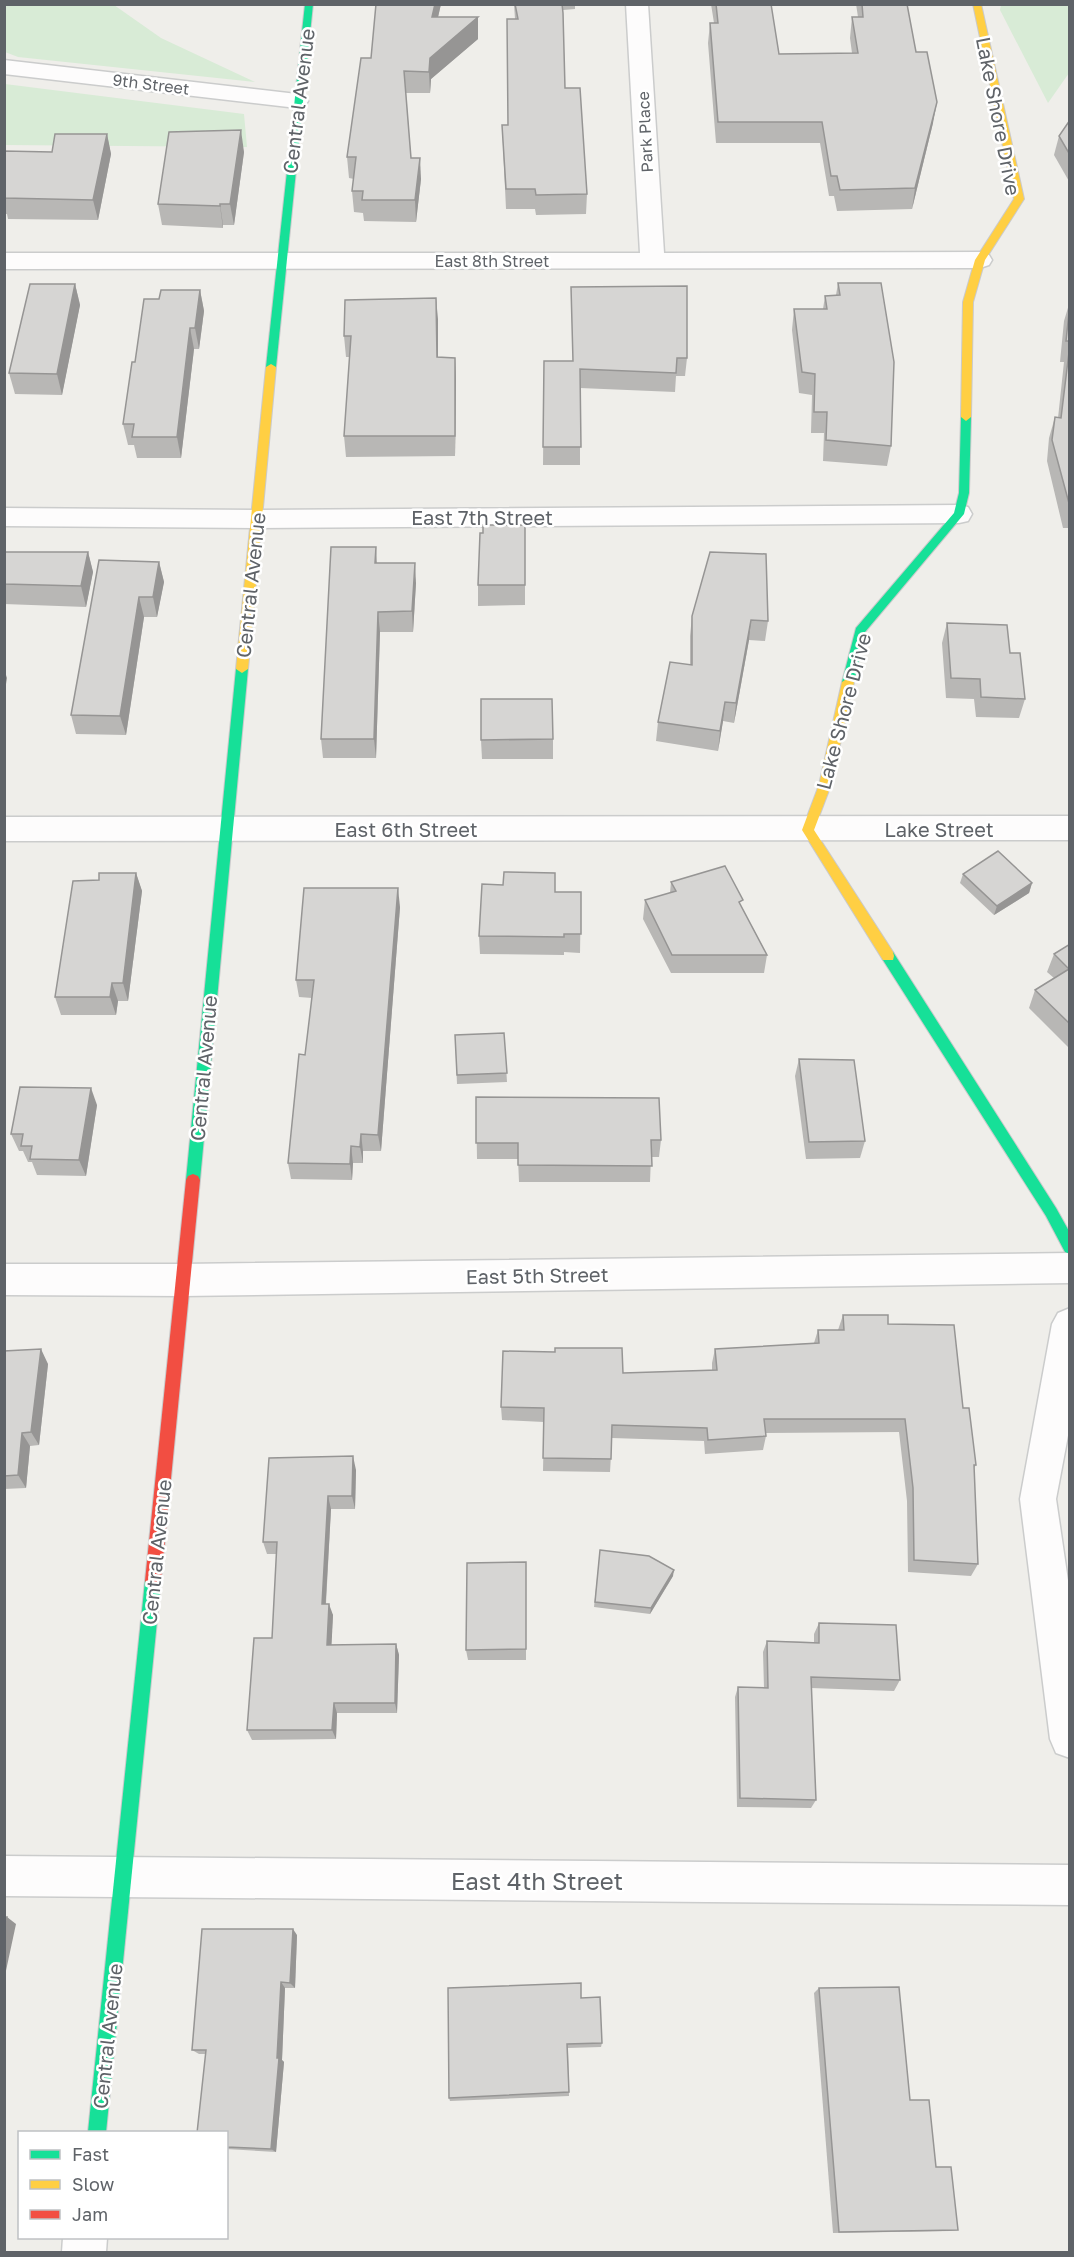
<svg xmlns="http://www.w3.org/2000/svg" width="1074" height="2257" font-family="'Golos Text',sans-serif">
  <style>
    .green { fill: #d8ebd6 }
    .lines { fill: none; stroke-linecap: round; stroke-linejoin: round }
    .street-casing { stroke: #cbcccc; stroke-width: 3 }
    .fast-casing { stroke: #cacacb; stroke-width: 2 }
    .slow-casing { stroke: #cacacb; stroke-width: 2 }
    .jam-casing { stroke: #cacacb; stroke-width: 2 }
    .street { fill: #fdfcfc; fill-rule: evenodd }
    .fast { fill: #16e098; fill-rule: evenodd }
    .slow { fill: #ffcf43; fill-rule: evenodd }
    .jam { fill: #f24e42; fill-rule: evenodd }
    .wall { fill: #b8b7b5 }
    .shaded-wall { fill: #969594 }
    .building { fill: #d6d5d3; stroke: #969594; stroke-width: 1.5 }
    .labels { text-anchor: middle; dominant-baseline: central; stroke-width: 5; stroke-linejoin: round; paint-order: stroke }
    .far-street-label { font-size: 16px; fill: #5f6368; stroke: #fff }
    .street-label { font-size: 20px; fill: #5f6368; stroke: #fff }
    .near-street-label { font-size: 24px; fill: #5f6368; stroke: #fff }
  </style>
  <rect width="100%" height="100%" fill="#efeeea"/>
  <g class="green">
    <path d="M4,5H114L161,38L255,82L18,57L5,52Z"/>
    <path d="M1001,5H1069V73L1048,103L1000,10Z"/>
    <path d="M5,84L244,114L247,147L5,145Z"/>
  </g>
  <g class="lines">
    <g class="street-casing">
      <g id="street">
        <path d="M626,4H648L664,253L980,252L989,255L992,260L989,265L980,268L4,269V253H640Z"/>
        <path d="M4,60L297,94L305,96L308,101L305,106L297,108L4,74Z"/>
        <path d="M959,505L968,507L972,514L968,521L959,523L257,528L4,526V508L257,510Z"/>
        <path d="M1070,816V840L4,841V817Z"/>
        <path d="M1070,1253V1283L183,1296L4,1295V1264H183Z"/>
        <path d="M1070,1308V1425L1056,1499L1070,1594V1758L1056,1753L1050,1739L1020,1499L1052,1324L1058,1313Z"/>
        <path d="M4,1856L1070,1865V1905L4,1896Z"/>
        <path d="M63,2238H107L106,2252H62Z"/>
      </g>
    </g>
    <g class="fast-casing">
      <g id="fast">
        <path d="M305,4H313L276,367L271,370L266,367Z"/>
        <path d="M966,413L971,417L969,493L964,514L865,632L854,682L852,685H844L842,682L856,628L954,513L959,493L961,417Z"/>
        <path d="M242,665L248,669L200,1180L198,1184L193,1186L188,1184L186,1180L236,669Z"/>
        <path d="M888,951L893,952L1056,1208L1070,1233V1254L1065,1252L1046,1216L883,960L882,956L883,952Z"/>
        <path d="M153,1573L158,1576L161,1581L106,2132H88L145,1581L148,1576Z"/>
      </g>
    </g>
    <g class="slow-casing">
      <g id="slow">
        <path d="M973,4H981L1024,199L985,260L973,302L971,417L966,421L961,417L963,302L975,260L1014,199Z"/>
        <path d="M271,364L276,367L248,669L242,673L236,669L266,367Z"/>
        <path d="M848,678L854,682L831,785L814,830L893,952L894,956L893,960H883L802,830L819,785L842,682Z"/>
      </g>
    </g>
    <g class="jam-casing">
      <path id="jam" d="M193,1174L198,1176L200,1180L161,1581L158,1586L153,1589L148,1586L145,1581L186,1180L188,1176Z"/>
    </g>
    <use href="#street" class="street"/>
    <use href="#fast" class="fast"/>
    <use href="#slow" class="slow"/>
    <use href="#jam" class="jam"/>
  </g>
  <g class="wall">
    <path d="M441,4L438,17H478V39L431,79L430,93H406L411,158L421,179L416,222L364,221L363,213L354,212L352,191L354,179L349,178L347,157Z"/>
    <path d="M514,4H575V9L563,10L565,88L587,194L586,214L536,215L535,209H506L502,125H508L515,19Z"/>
    <path d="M711,4H771L779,54L852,53L850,38L852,17H858L856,4H907L916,52L933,123L912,209L837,211L834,196H829L820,143H716L708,43L710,23H714Z"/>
    <path d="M1070,120V183L1054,155L1059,136Z"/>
    <path d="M107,134L111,154L98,220L8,219L7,214H4V151L52,152Z"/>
    <path d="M244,152L234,225H223V228L162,225L158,204Z"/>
    <path d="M838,283L891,446L887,466L823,461L824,433H811L812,395L799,393L792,330L794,309H823L825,296L836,295Z"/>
    <path d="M75,284L80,305L62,395L15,394L9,373Z"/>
    <path d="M571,287L687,358L685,376H676L675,392L580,388V465H543L544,361H573Z"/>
    <path d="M200,290L204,311L199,349H194L181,458H137L134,445H128L123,424L135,362L159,299Z"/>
    <path d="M436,298L438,357L455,358L456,379L455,456L346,457L344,436L350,357H346L344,336Z"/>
    <path d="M1070,301V528H1063L1047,461L1049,438L1055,417L1058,418L1064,362H1060L1064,321Z"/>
    <path d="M525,525V605L478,606V585L483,533Z"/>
    <path d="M4,552H88L93,572L86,607L4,604Z"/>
    <path d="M159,562L164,582L157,617H144L126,735L76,734L71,715Z"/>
    <path d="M377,563L416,583L413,632H380L376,758H323L321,739Z"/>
    <path d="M692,616L768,621L765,641L749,640L734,723L723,721L718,751L656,741L658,722L690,665V636Z"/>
    <path d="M947,623L1010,653L1025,699L1019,718L976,717L974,699L946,698L942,643Z"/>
    <path d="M553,739V759H482L481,740Z"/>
    <path d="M136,873L142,891L128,1001H118L116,1015H61L55,997L99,880Z"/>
    <path d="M963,874L1032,883L1029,893L994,915L960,883Z"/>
    <path d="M671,882L742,908L767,955L764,973H671L643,919L645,900L670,893Z"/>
    <path d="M555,892H581L580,953L564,952V955L480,954L479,936Z"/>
    <path d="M400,907L381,1151H363V1163H353L352,1180L291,1179L288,1163L305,1055L312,998L299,997L296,980Z"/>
    <path d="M1070,944V1049L1029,1008L1035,990L1054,978L1047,972L1054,954Z"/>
    <path d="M504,1033L507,1082L457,1084L455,1035Z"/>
    <path d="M799,1059L865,1141L860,1158L806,1159L795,1076Z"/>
    <path d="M476,1097L661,1140L659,1157H651L650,1182H519L518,1159H477Z"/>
    <path d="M97,1105L86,1176L37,1175L32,1162H28L23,1151H19L11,1134Z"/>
    <path d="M843,1315L888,1324L963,1408L976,1465L974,1468L978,1564L971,1576L908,1572L907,1501L899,1432L766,1433V1436L763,1450L705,1454L704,1441L612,1438L610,1472L543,1471L544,1422L502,1420L501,1407L623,1373L712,1370V1363L715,1349L814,1343L818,1330H838Z"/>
    <path d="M4,1351L48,1364L39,1445L30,1446L26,1488L4,1489Z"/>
    <path d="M356,1470L355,1509H331L326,1604L333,1615L331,1645L396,1644L399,1655L397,1713H337L336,1739L252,1740L247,1730L272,1638L277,1554H267L263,1542Z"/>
    <path d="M600,1550L673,1576L650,1614L594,1607Z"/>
    <path d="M526,1562V1660H468L466,1650Z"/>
    <path d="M819,1623L900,1680L894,1691L811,1688L816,1800L811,1808L737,1807L735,1697L738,1687L764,1688L763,1652L767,1641L814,1642V1634Z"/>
    <path d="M297,1935L295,1988H285L282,2060L284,2062L276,2152L226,2149V2133L205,2054H199L192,2050Z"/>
    <path d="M819,1988L910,2100L958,2230L950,2231L833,2233L814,1993Z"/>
    <path d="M581,1998L602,2043L601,2047L568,2048L569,2096L450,2101L449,2098Z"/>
  </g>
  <g class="shaded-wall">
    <path d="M435,4H441L433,39L432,17Z"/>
    <path d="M478,17V39L431,79L430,93L429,72L430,58Z"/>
    <path d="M937,102L933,123L912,209L915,188Z"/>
    <path d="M241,130L244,152L234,225L230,204Z"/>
    <path d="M107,134L111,154L98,220L93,200Z"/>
    <path d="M420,158L421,179L416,222L415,200Z"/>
    <path d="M220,204L223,225V228L220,206Z"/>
    <path d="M75,284L80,305L62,395L57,374Z"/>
    <path d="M200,290L204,311L199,349L195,328Z"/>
    <path d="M436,298L438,319V378L437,357Z"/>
    <path d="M190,328L194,349L181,458L177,437Z"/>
    <path d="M455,358L456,379L455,456Z"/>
    <path d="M376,547L377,567L375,563Z"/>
    <path d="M88,552L93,572L86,607L81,586Z"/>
    <path d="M159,562L164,582L157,617L153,597Z"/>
    <path d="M415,563L416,583L413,632L412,611Z"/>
    <path d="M139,597L144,617L126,735L120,716Z"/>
    <path d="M378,612L380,632L376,758L374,739Z"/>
    <path d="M751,620L749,640L734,723L736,703Z"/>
    <path d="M4,669L7,678L4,696Z"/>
    <path d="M725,702L723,721L718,751L720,731Z"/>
    <path d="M136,873L142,891L128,1001L123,983Z"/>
    <path d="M1032,883L1029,893L994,915L997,906Z"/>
    <path d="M398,888L400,907L381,1151L378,1135Z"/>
    <path d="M112,983L118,1001L116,1015L110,997Z"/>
    <path d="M91,1088L97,1105L86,1176L79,1160Z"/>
    <path d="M361,1134L363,1151V1163L360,1147Z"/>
    <path d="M351,1146L353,1163L352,1180L350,1164Z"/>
    <path d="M41,1349L48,1364L39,1445L31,1432Z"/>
    <path d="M22,1433L30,1446L26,1488L18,1475Z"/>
    <path d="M353,1456L356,1470L355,1509L352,1496Z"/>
    <path d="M328,1496L331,1509L325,1615L322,1604Z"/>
    <path d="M674,1570L673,1576L650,1614L651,1608Z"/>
    <path d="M329,1604L333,1615L331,1656L327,1645Z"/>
    <path d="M396,1644L399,1655L397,1713L395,1703Z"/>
    <path d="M334,1703L337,1713L336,1739L332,1730Z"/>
    <path d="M7,1917L16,1924L4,1980V1929Z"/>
    <path d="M293,1929L297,1935L295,1988L290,1983Z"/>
    <path d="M281,1982L285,1988L282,2060L284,2062L276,2152L271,2149L277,2058Z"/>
  </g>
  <g class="building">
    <path d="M376,4H435L432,17H478L430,58L429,72L404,71L411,158H420L415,200H362L363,191H352L356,157H347L361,58H371Z"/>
    <path d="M515,4H562L563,13L565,88H580L587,194L536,195L535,189H506L502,125H508L507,19H518Z"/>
    <path d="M716,4H771L779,54L858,53L852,17H863L862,4H907L916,52H927L937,102L915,188L840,190L837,176H831L822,122H718L710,23H718Z"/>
    <path d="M1070,120V155L1059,136Z"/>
    <path d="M241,130L230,204H220V206L158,204L169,132Z"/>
    <path d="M55,134H107L93,200L4,198V151L52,152Z"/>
    <path d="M838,283H881L894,362L891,446L826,440L827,412H814L815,374L802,372L794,309H827L825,296L840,295Z"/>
    <path d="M30,284H75L57,374L9,373Z"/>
    <path d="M687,286V358H677L676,373L580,369L581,447H543L544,361H573L571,287Z"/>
    <path d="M161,290H200L195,328H190L177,437H132L134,424H123L132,362H135L144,299H159Z"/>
    <path d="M436,298L437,357L455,358V436H344L351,336H344L345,300Z"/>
    <path d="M1070,303V341H1066Z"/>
    <path d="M1070,344V507L1052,440L1055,417L1061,418Z"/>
    <path d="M483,525H525V585H478L480,533H483Z"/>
    <path d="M331,547H376L375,563H415L412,611L378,612L374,739H321Z"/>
    <path d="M4,552H88L81,586L4,584Z"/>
    <path d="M710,552L766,554L768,621L751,620L736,703L725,702L720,731L658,722L670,662L692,665V616Z"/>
    <path d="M99,560L159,562L153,597H139L120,716L71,715Z"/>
    <path d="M947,623L1007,625L1010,653H1020L1025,699L981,697L980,679L951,678Z"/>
    <path d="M481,699H552L553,739L481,740Z"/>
    <path d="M998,851L1032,883L997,906L963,874Z"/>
    <path d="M725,866L743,900L739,902L767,955H672L645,900L676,891L671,882Z"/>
    <path d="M504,872L555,873V892H581V934H564V937L479,936L482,884L503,885Z"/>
    <path d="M99,873H136L123,983H112L110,997H55L73,881L99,880Z"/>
    <path d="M304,888H398L378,1135L361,1134L360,1147L351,1146L350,1164L288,1163L299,1054L305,1055L314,980H296Z"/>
    <path d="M1070,944V1024L1035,990L1069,969L1054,954Z"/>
    <path d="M504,1033L507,1073L457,1075L455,1035Z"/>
    <path d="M799,1059L854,1060L865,1141L809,1142Z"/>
    <path d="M20,1087L91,1088L79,1160L30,1159L32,1146H21L23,1134H11Z"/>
    <path d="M476,1097L659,1098L661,1140H651L652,1166L518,1165V1143H476Z"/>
    <path d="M843,1315H888V1324L954,1325L963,1408H969L976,1465H974L978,1564L914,1560L913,1488L905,1419H764L766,1436L708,1440L707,1428L612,1425L611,1459L543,1458L544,1408L501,1407L503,1351L555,1352V1348H622L623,1373L717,1370L715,1349L819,1343L818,1330H844Z"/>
    <path d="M41,1349L31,1432L22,1433L18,1475L4,1476V1351Z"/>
    <path d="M353,1456L352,1496H328L322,1604H329L327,1645L396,1644L395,1703H334L332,1730H247L254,1638H272L277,1542H263L269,1458Z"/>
    <path d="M600,1550L649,1556L674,1570L651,1608L595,1602Z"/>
    <path d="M526,1562V1649L466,1650L467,1563Z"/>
    <path d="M819,1623L896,1625L900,1680L811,1677L816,1800L740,1798L738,1687L768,1688L767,1641L819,1643Z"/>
    <path d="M4,1917H7L4,1929Z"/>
    <path d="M202,1929H293L290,1983L281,1982L277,2058H279L271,2149L226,2147V2133H197L206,2050H192Z"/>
    <path d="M581,1983V1998L600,1997L602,2043L567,2044L569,2092L449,2098L448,1988Z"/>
    <path d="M899,1987L910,2100H929L936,2167H951L958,2230L839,2232L819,1988Z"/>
  </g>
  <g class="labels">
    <g class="far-street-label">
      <text transform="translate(151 84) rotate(7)">9th Street</text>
      <text transform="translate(645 132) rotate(-93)">Park Place</text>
      <text x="492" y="261">East 8th Street</text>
    </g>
    <g class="street-label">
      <text transform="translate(298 101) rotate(-83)">Central Avenue</text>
      <text transform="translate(999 116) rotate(79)">Lake Shore Drive</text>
      <text x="482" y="517">East 7th Street</text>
      <text transform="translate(250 585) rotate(-84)">Central Avenue</text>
      <text transform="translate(843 711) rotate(-75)">Lake Shore Drive</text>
      <text x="406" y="829">East 6th Street</text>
      <text x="939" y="829">Lake Street</text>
      <text transform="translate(203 1068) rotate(-85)">Central Avenue</text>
      <text transform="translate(537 1275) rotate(-1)">East 5th Street</text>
      <text transform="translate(156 1552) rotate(-84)">Central Avenue</text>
      <text transform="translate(107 2036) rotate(-84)">Central Avenue</text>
    </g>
    <g class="near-street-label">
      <text x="537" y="1880">East 4th Street</text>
    </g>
  </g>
  <rect width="1074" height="2257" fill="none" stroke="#5f6368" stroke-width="12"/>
  <rect x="18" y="2131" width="210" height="108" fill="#ffffff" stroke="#bfc1c3" stroke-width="1.5"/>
  <rect x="30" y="2150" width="30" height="9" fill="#16e098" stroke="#bfc1c3" stroke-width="1.5"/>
  <text x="72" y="2161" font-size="18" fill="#5f6368">Fast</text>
  <rect x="30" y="2180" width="30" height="9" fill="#ffcf43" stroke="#bfc1c3" stroke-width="1.5"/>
  <text x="72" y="2191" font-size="18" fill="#5f6368">Slow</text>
  <rect x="30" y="2210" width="30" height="9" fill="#f24e42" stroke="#bfc1c3" stroke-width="1.5"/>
  <text x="72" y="2221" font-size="18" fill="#5f6368">Jam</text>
</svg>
